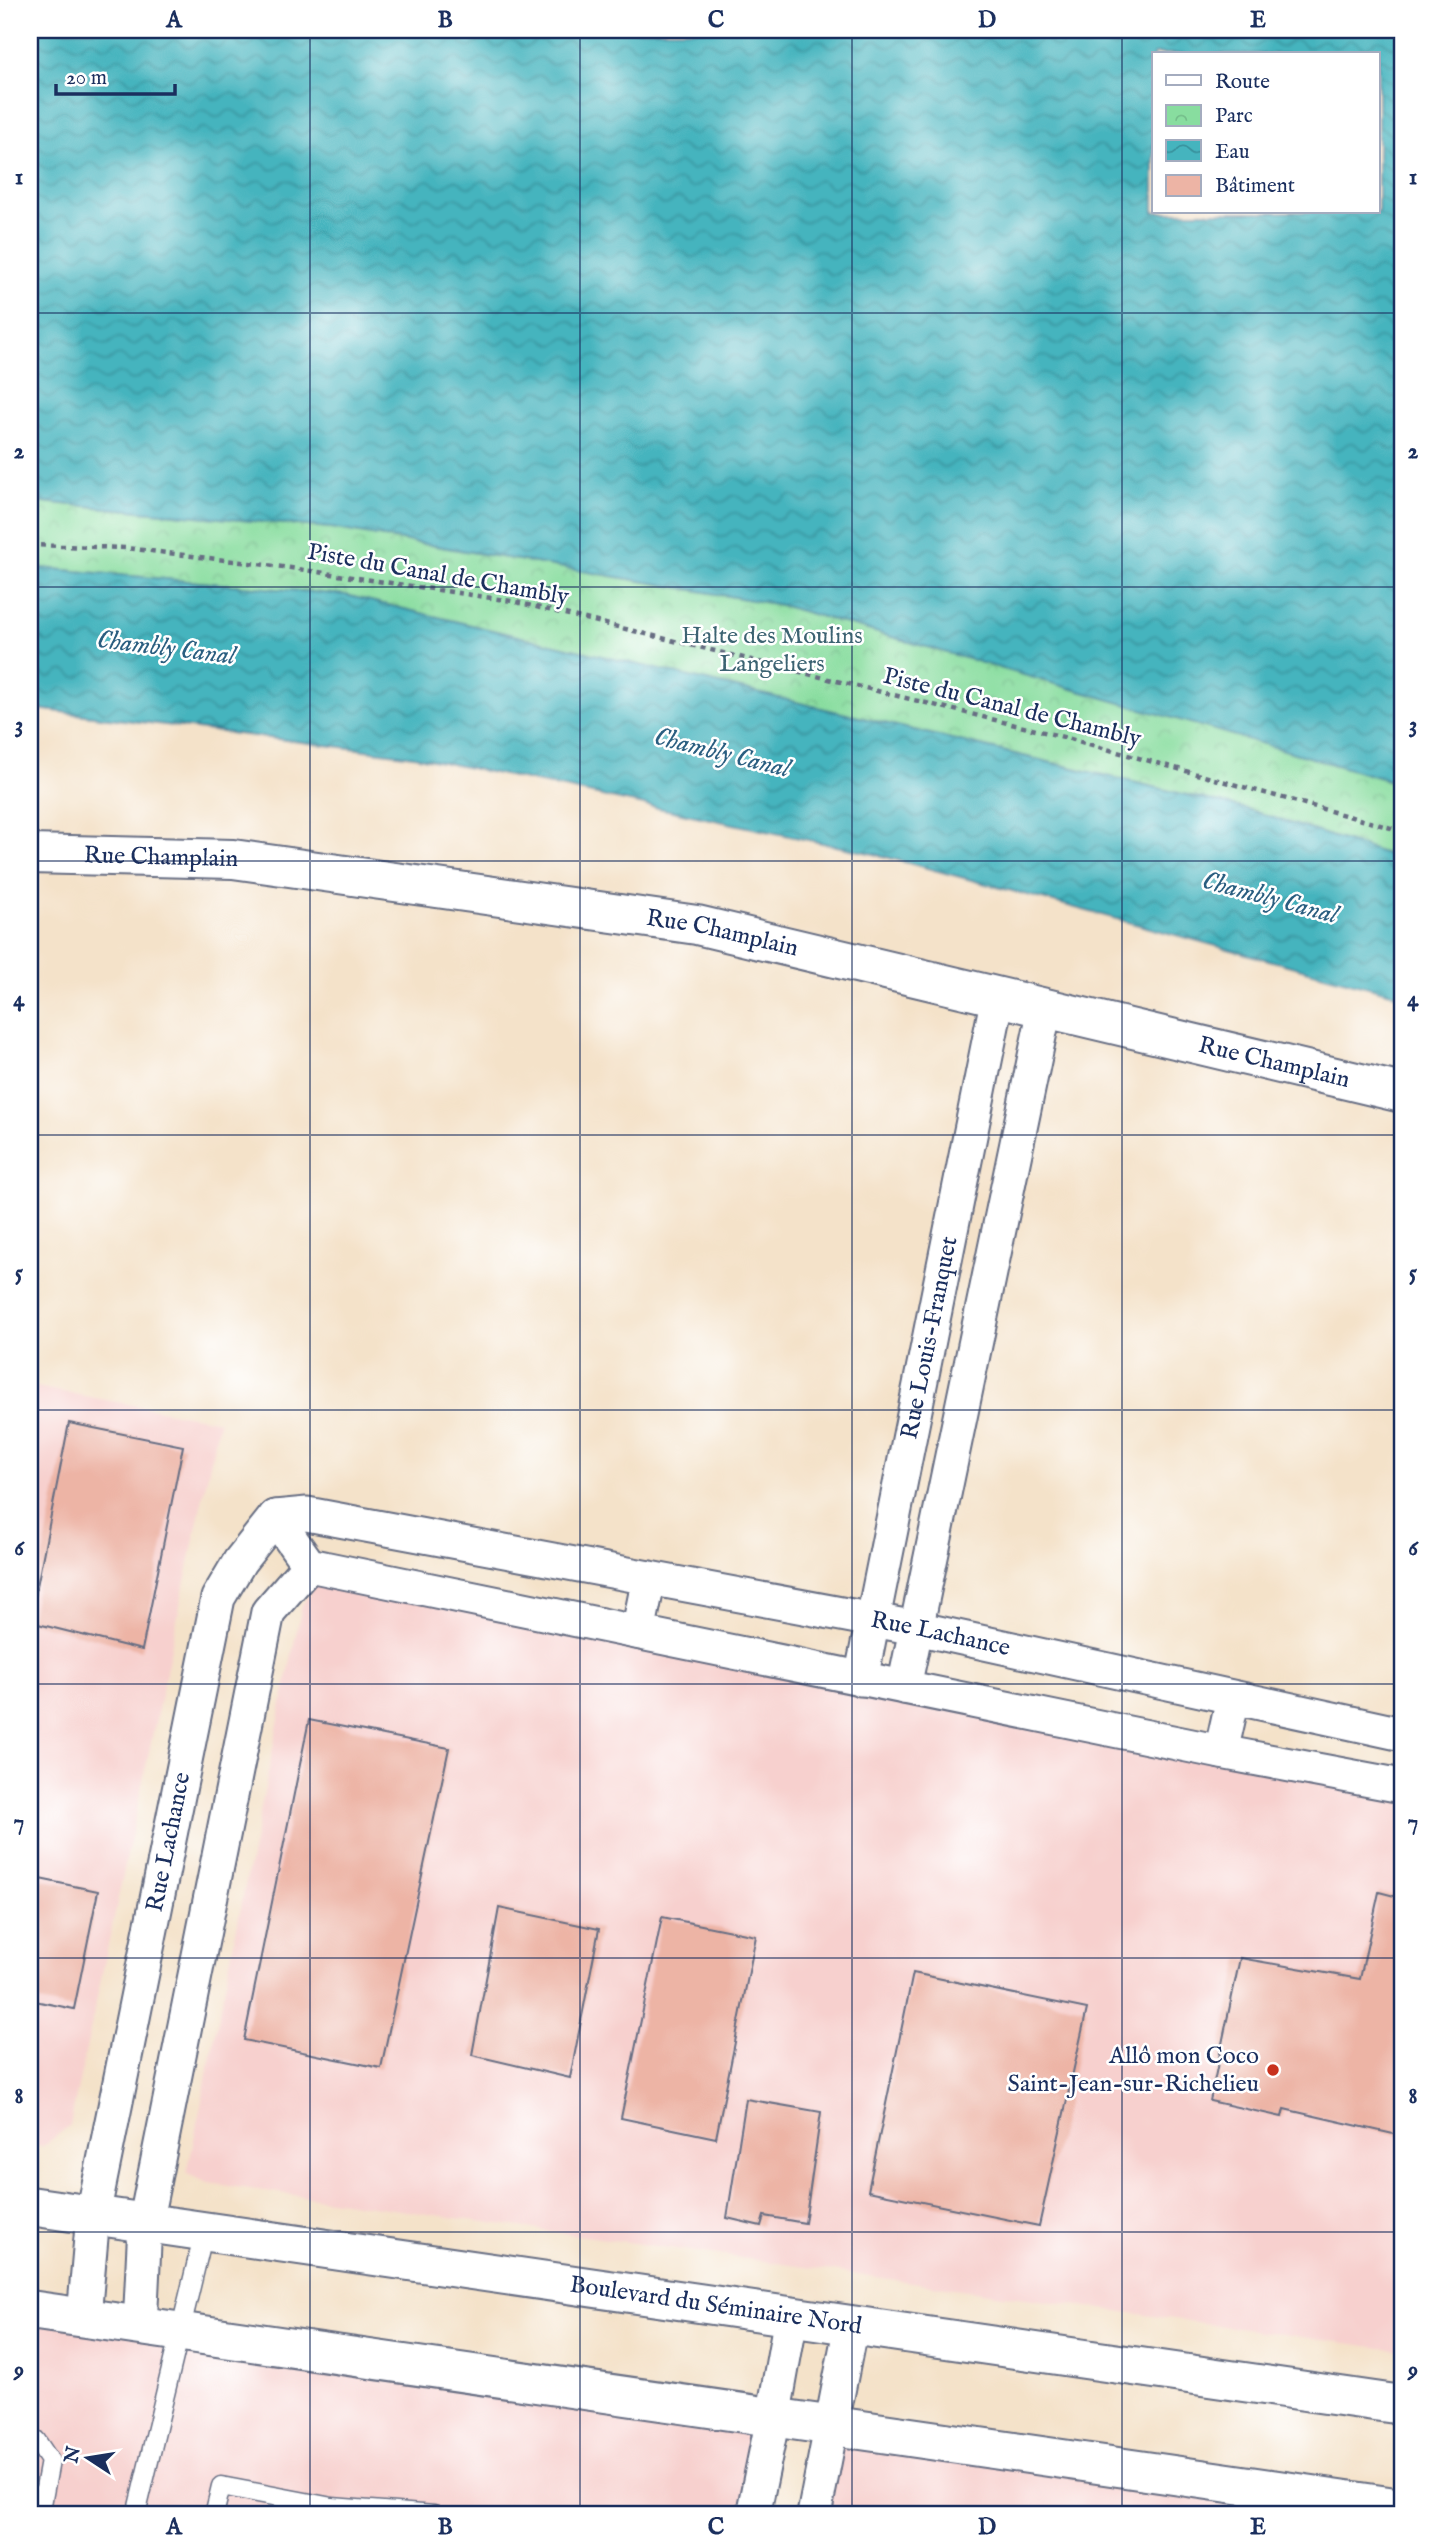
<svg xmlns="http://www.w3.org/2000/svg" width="1432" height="2545" font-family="'IM FELL English',serif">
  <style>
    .built { fill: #f7d0ce }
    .park { fill: url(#park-crowns); stroke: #52867e; stroke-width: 2 }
    .water { fill: url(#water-waves); stroke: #30728e; stroke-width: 2; fill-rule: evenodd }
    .building { fill: #edb4a5 }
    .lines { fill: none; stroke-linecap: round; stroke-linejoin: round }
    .service-casing { stroke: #676e83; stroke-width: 21 }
    .minor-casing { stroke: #676e83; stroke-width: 37 }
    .tertiary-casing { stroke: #676e83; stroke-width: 42 }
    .secondary-casing { stroke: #676e83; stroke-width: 42 }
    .path { stroke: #676e83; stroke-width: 4.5; stroke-dasharray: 5 5; stroke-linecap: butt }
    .service { stroke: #fff; stroke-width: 18 }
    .minor { stroke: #fff; stroke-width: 33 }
    .tertiary { stroke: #fff; stroke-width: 38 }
    .secondary { stroke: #fff; stroke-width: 38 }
    .grid { fill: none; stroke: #1b2f5e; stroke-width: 2; stroke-opacity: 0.55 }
    .poi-dot { fill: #c8321e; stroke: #fff; stroke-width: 2.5 }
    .labels { text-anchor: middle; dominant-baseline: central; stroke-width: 5; stroke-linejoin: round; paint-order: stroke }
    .street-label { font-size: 24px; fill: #1b2f5e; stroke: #fff }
    .park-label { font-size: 24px; fill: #3c6372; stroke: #fff }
    .poi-label { font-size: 24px; fill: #1b2f5e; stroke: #fff; text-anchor: end }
    .water-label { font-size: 26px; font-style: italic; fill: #2a5e80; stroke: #fff }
    .neatline { fill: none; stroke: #1b2f5e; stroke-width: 2.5 }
    .grid-label { font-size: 23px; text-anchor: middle; font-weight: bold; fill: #1b2f5e }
  </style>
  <defs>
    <pattern id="park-crowns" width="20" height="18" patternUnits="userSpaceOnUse" patternTransform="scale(1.75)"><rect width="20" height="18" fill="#88dd9f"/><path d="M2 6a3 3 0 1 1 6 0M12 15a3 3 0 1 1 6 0" fill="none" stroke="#75be8b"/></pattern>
    <pattern id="water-waves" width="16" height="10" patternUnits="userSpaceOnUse" patternTransform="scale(1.75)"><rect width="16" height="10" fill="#45b4be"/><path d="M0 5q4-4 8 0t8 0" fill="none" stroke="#39939e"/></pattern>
  </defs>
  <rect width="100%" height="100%" fill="#fff"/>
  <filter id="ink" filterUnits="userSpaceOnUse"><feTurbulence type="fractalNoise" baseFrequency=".0143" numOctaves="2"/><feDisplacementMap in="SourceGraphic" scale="14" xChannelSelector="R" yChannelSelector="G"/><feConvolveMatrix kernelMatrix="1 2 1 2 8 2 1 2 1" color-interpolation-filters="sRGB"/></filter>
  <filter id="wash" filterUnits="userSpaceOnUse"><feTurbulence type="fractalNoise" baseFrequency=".00686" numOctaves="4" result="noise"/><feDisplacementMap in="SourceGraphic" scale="28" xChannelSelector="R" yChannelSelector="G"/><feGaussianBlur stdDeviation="1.57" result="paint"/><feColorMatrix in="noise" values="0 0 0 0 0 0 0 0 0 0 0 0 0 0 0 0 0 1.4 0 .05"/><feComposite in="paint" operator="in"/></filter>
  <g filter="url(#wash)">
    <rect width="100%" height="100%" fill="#f4e2c9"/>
    <g class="built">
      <path d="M30,1386L219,1421L70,2125L43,2146L30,2144Z"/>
      <path d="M324,1571L1402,1793V2351L208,2183L187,2174L302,1605Z"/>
      <path d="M30,2311L773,2418L753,2515H30Z"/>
      <path d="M833,2426L1402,2515H813Z"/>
    </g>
    <path class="park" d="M30,501L331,528L781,605L1402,784V859L1246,809L345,595L30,567Z"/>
    <g class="water">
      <path d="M30,30H1402V784L781,605L331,528L30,501ZM1154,54H1378V212H1154Z"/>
      <path d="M30,567L345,595L1246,809L1402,859V996L879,855L414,756L30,708Z"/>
    </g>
    <g id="blocks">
      <g class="building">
        <path d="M69,1423L183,1446L142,1650L30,1622Z"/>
        <path d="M309,1720L449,1748L381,2068L244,2040Z"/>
        <path d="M30,1877L98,1891L74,2009L30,2000Z"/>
        <path d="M1379,1892L1402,1898V2136L1284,2109L1282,2117L1210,2101L1240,1958L1360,1979Z"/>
        <path d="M499,1908L599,1929L570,2078L472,2055Z"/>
        <path d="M662,1917L756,1936L716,2138L621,2118Z"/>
        <path d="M913,1973L1087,2009L1039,2226L868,2191Z"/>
        <path d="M746,2099L821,2112L805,2223L764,2216L761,2226L727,2218Z"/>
      </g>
    </g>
  </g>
  <g filter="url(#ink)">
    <use href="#blocks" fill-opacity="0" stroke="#676e83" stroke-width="2"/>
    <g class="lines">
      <g class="service-casing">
        <g id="service">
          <path d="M30,2438L36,2440L50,2461L40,2515"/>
          <path d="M136,2515L204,2232"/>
          <path d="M214,2515L221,2486L332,2507L434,2515"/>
        </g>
      </g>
      <g class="minor-casing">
        <g id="minor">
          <path d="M275,1517L309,1565L1221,1752L1402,1786"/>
          <path d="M638,1632L649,1578"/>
          <path id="s1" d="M861,1679L998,996"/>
          <path d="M904,1687L1045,1008"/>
          <path d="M1221,1752L1233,1698"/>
          <path id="s2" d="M84,2317L93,2215L218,1598L240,1561L275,1517L307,1514L916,1628L1402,1734"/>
          <path d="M140,2327L145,2224L268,1612L309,1565"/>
          <path d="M753,2515L773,2418L791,2317"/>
          <path d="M814,2515L851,2325"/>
        </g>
      </g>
      <g class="tertiary-casing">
        <g id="tertiary">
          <path id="s3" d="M30,854L233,859L697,925L1402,1093"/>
        </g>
      </g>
      <g class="secondary-casing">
        <g id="secondary">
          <path id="s4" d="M30,2206L1402,2405"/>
          <path d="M30,2310L1402,2508"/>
        </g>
      </g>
      <path class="path" d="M30,545L126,548L291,568L512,601L1056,735L1402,831"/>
      <use href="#service" class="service"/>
      <use href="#minor" class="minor"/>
      <use href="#tertiary" class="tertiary"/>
      <use href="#secondary" class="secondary"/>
    </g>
  </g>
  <path class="grid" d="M310,30V2515M580,30V2515M852,30V2515M1122,30V2515M30,313H1402M30,587H1402M30,861H1402M30,1135H1402M30,1410H1402M30,1684H1402M30,1958H1402M30,2232H1402"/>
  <circle class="poi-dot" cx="1273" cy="2070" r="7"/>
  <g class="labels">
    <g class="street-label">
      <text transform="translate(438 575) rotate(10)">Piste du Canal de Chambly</text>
      <text transform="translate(1012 708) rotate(14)">Piste du Canal de Chambly</text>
      <text stroke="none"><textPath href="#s3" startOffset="131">Rue Champlain</textPath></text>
      <text stroke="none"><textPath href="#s3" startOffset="698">Rue Champlain</textPath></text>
      <text stroke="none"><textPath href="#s3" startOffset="1265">Rue Champlain</textPath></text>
      <text stroke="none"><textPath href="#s1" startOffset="348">Rue Louis-Franquet</textPath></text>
      <text stroke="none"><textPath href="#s2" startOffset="1508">Rue Lachance</textPath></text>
      <text stroke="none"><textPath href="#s2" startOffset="483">Rue Lachance</textPath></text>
      <text stroke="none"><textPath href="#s4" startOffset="693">Boulevard du Séminaire Nord</textPath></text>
    </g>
    <g class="park-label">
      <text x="772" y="636">Halte des Moulins<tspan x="772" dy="28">Langeliers</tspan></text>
    </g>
    <g class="poi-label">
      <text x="1259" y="2056">Allô mon Coco<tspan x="1259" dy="28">Saint-Jean-sur-Richelieu</tspan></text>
    </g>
    <g class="water-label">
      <text transform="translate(166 648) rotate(7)">Chambly Canal</text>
      <text transform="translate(722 753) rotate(14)">Chambly Canal</text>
      <text transform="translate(1270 898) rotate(15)">Chambly Canal</text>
    </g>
  </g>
  <rect width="1432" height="2545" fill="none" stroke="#fff" stroke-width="77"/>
  <rect x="1152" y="52" width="228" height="161" fill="#ffffff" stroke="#a4acbf" stroke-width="2"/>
  <rect x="1166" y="75" width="35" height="10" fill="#ffffff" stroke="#a4acbf" stroke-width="2"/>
  <text x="1215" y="88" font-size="21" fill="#1b2f5e">Route</text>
  <rect x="1166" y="105" width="35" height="21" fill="url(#park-crowns)" stroke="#a4acbf" stroke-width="2"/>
  <text x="1215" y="122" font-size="21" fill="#1b2f5e">Parc</text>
  <rect x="1166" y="140" width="35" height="21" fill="url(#water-waves)" stroke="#a4acbf" stroke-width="2"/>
  <text x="1215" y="158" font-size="21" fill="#1b2f5e">Eau</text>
  <rect x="1166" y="175" width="35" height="21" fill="#edb4a5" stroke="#a4acbf" stroke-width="2"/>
  <text x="1215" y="192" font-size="21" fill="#1b2f5e">Bâtiment</text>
  <g transform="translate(88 2458) rotate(282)" stroke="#ffffff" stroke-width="5" paint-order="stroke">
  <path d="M0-5L12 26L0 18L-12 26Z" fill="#1b2f5e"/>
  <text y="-10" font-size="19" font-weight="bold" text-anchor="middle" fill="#1b2f5e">N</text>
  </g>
  <path d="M56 84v10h119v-10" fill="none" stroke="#1b2f5e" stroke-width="3.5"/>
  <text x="66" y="84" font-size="21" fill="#1b2f5e" stroke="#ffffff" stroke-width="5" paint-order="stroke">20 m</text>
  <rect x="38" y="38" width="1356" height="2468" class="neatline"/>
  <g class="grid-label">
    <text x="174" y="27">A</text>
    <text x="445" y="27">B</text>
    <text x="716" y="27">C</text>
    <text x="987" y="27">D</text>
    <text x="1258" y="27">E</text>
    <text x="19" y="184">1</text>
    <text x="1413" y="184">1</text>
    <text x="19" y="458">2</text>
    <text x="1413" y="458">2</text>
    <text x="19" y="732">3</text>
    <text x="1413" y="732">3</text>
    <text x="19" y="1006">4</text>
    <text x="1413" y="1006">4</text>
    <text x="19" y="1280">5</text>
    <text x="1413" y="1280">5</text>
    <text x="19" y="1555">6</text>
    <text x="1413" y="1555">6</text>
    <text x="19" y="1829">7</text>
    <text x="1413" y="1829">7</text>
    <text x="19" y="2103">8</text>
    <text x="1413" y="2103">8</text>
    <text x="19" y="2377">9</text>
    <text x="1413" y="2377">9</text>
    <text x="174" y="2534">A</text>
    <text x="445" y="2534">B</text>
    <text x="716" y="2534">C</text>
    <text x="987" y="2534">D</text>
    <text x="1258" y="2534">E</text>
  </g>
</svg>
